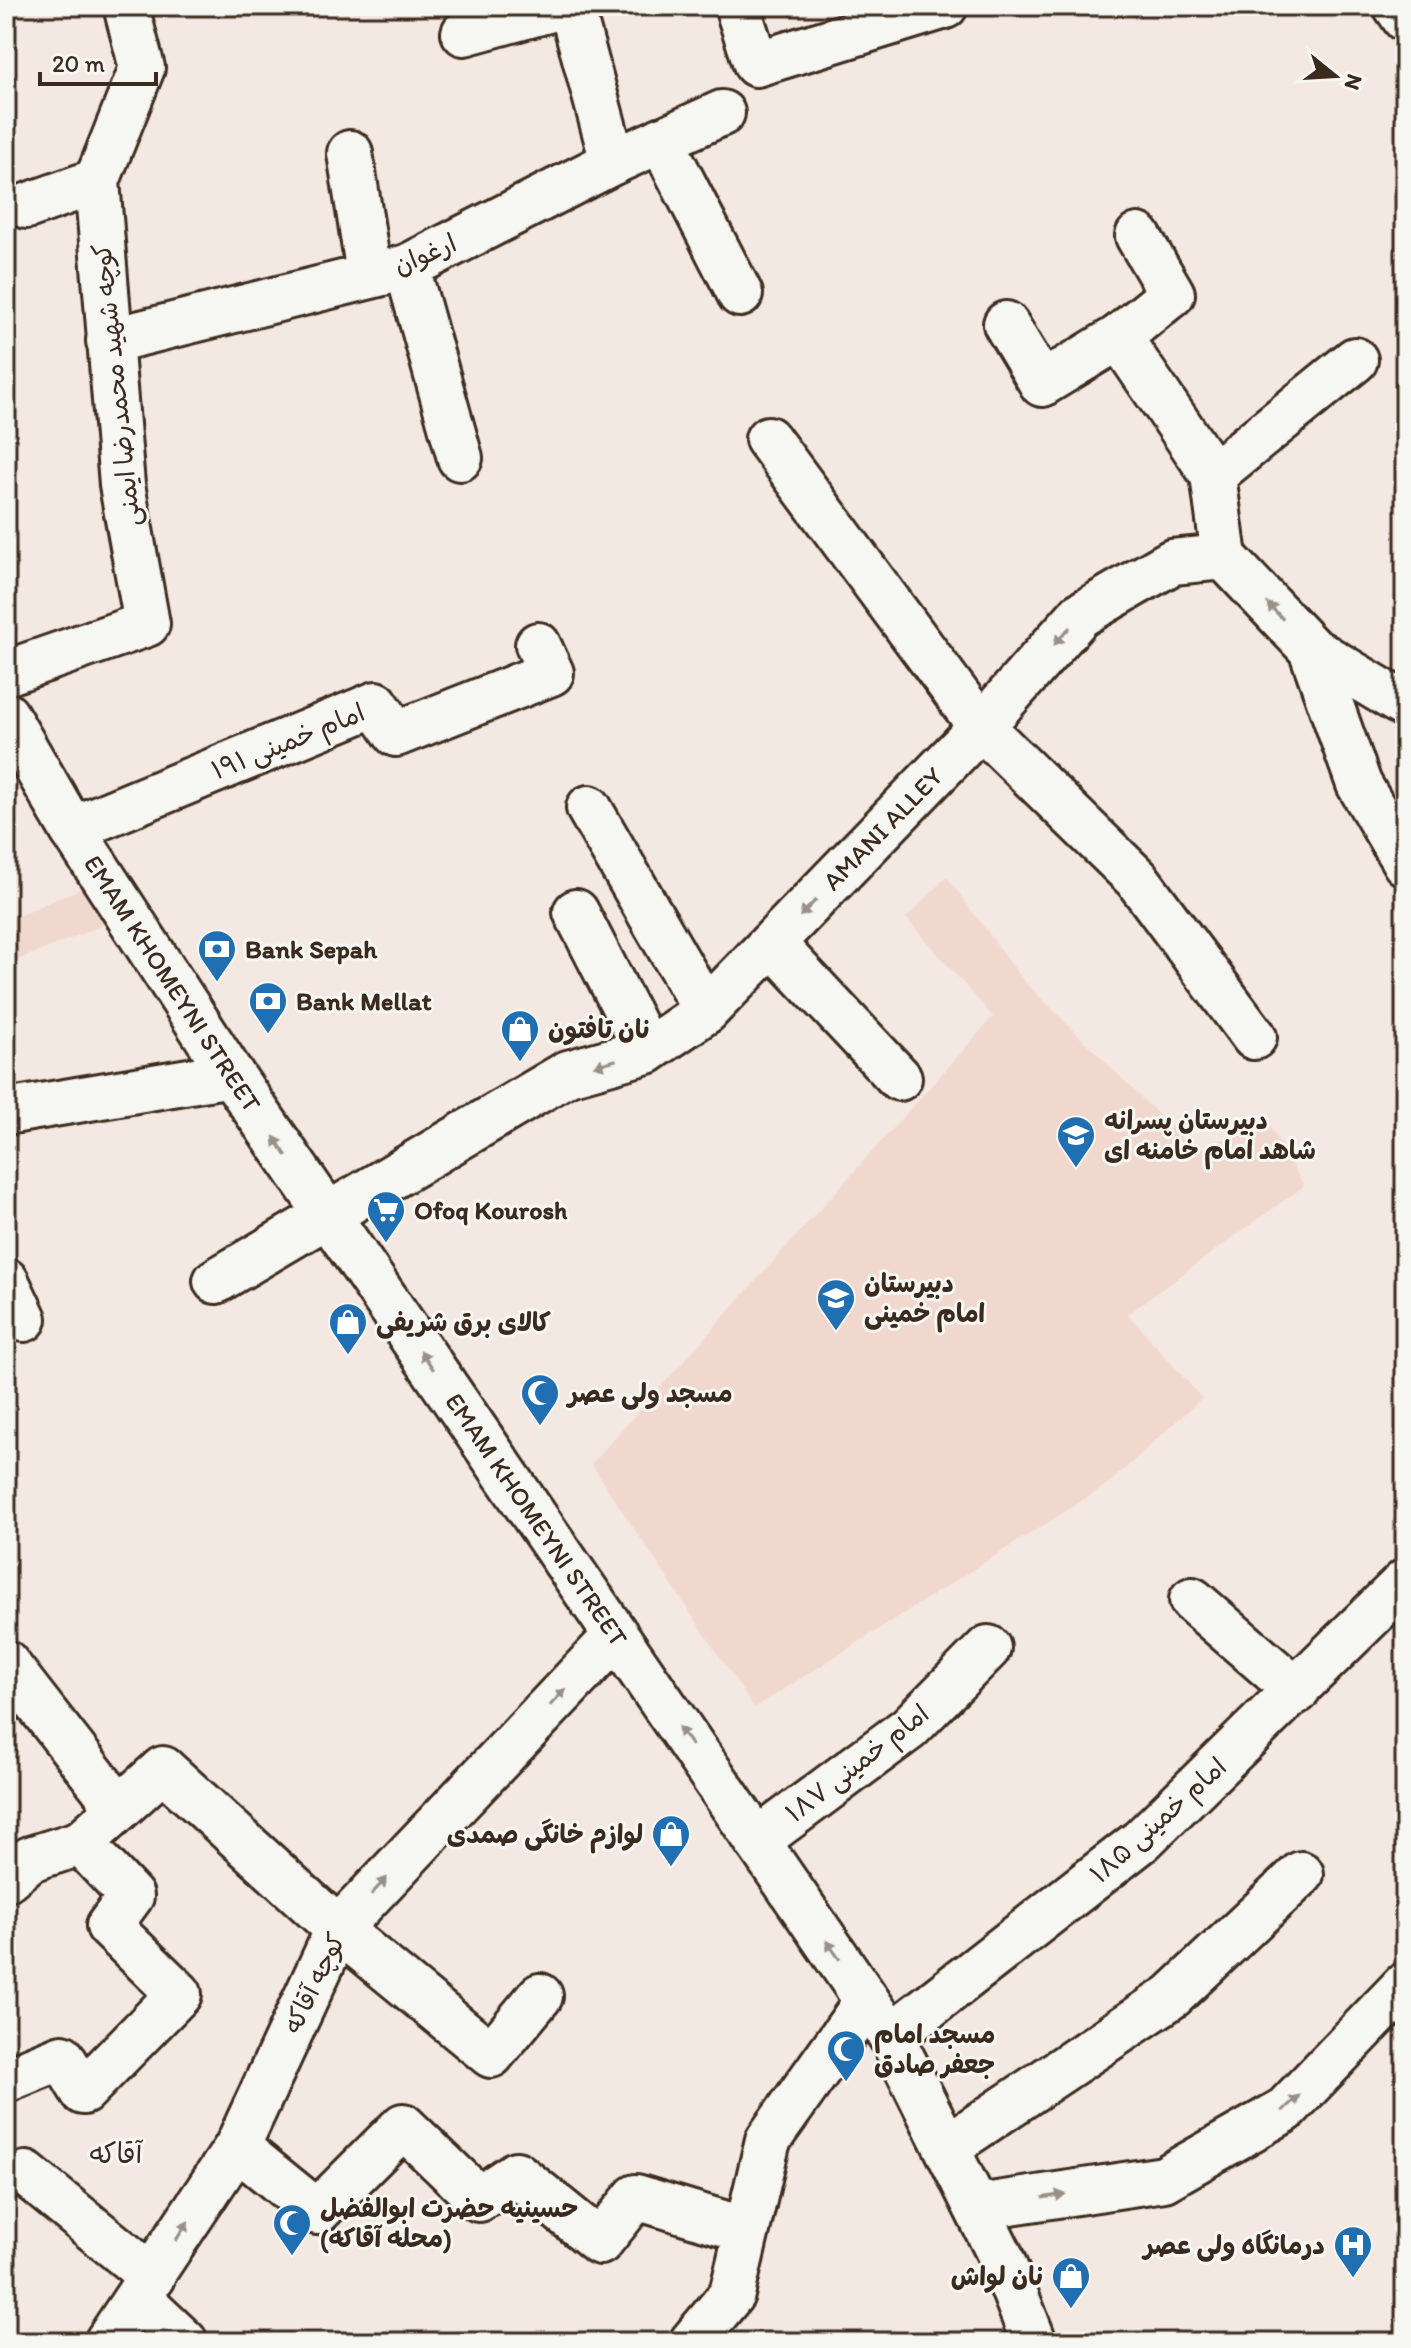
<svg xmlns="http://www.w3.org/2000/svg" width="1411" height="2348" font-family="Itim,'Playpen Sans Arabic',sans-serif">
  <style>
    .built { fill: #f1d8cf }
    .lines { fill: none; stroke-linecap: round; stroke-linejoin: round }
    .minor-casing { stroke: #3b2a1e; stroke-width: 50 }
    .major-casing { stroke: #3b2a1e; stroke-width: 50 }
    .minor { stroke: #f6f6f2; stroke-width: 44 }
    .major { stroke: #f6f6f2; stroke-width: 44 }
    .oneway { fill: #989088 }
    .labels { text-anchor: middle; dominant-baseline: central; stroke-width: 6; stroke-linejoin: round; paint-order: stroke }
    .street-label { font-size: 26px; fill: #3b2a1e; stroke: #f6f6f2 }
    .poi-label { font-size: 26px; font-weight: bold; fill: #3b2a1e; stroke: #f6f6f2; text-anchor: start }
    .neighbourhood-label { font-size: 28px; fill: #3b2a1e; stroke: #f6f6f2 }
  </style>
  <rect width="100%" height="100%" fill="#f4e8e2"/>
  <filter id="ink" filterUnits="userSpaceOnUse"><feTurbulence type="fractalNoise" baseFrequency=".0125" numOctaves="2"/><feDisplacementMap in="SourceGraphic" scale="16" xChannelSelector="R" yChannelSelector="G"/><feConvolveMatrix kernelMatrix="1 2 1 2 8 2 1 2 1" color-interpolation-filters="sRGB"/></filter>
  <g filter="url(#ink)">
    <g class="built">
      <path d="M947,877L1024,981L1195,1151L1267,1121L1304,1186L1128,1314L1202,1398L1107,1485L754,1708L591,1464L993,1017L906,918Z"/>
      <path d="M82,888L108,923L6,965V921Z"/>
    </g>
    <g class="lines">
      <g class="minor-casing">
        <g id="minor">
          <path d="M571,6L613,162"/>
          <path d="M737,6L756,64L945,6"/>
          <path d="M1396,6L1405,19"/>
          <path d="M464,33L562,6"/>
          <path d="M661,140L740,294"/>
          <path d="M350,153L369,274"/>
          <path d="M27,206L97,181"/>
          <path d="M407,267L460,458"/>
          <path d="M1006,324L1042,384L1119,337L1172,294L1138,236"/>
          <path d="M1119,337L1213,475"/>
          <path d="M109,341L407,267L613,162L722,113"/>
          <path d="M768,439L981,727L1137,879L1254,1037"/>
          <path d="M1224,557L1213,475L1355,360"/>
          <path d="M1311,649L1359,784L1405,863"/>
          <path d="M6,673L147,624L122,485L97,181L142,68L126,6"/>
          <path d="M589,808L706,1011"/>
          <path d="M72,829L376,704L396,734L551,673L538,645"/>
          <path d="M576,912L647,1051"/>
          <path d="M773,944L899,1078"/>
          <path d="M6,1112L231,1074"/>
          <path d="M6,1281L24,1319"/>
          <path id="s1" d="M216,1281L568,1073L647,1051L706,1011L981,727L1080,615L1172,562L1224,557L1311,649L1405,705"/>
          <path d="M1192,1600L1297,1691"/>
          <path d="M6,1663L119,1808"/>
          <path d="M757,1841L909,1728L988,1648"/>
          <path d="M6,1879L30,1859L81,1843L163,1769L338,1929L491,2055L540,1996"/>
          <path d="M891,2036L1141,1841L1405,1582"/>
          <path d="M6,2080L62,2057L83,2092L179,1994L109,1926L131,1896L81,1843"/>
          <path d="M237,2147L317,2212L403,2126L479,2199L516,2174L600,2242L636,2197L746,2230"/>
          <path d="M947,2147L1172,1996L1301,1874"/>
          <path d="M26,2174L152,2277"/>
          <path d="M977,2207L1164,2179L1285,2110L1405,1985"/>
          <path d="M138,2298L185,2342"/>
          <path d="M107,2342L237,2147L338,1929L616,1636"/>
          <path d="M692,2342L732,2294L768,2140L867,2001"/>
        </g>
      </g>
      <g class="major-casing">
        <g id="major">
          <path id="s2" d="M6,715L72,829L231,1074L891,2036L1000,2255L1034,2342"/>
        </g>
      </g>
      <use href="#minor" class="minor"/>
      <use href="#major" class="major"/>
    </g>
    <defs><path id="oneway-solid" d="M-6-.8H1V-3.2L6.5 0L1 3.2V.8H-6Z" transform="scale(2)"/></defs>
    <g class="oneway">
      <use href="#oneway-solid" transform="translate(1275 611) rotate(-134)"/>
      <use href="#oneway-solid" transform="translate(1062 636) rotate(132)"/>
      <use href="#oneway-solid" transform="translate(808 908) rotate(134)"/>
      <use href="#oneway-solid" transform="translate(605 1063) rotate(164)"/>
      <use href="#oneway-solid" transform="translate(280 1146) rotate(-124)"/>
      <use href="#oneway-solid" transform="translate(427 1360) rotate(-124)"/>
      <use href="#oneway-solid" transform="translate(558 1697) rotate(-47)"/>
      <use href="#oneway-solid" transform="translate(685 1736) rotate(-125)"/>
      <use href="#oneway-solid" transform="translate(379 1886) rotate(-47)"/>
      <use href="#oneway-solid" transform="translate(833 1950) rotate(-125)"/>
      <use href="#oneway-solid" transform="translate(1291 2103) rotate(-43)"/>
      <use href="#oneway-solid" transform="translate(1054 2196) rotate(-9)"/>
      <use href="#oneway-solid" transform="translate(182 2231) rotate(-57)"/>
    </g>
  </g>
  <defs>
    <g id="bank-pin" transform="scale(2)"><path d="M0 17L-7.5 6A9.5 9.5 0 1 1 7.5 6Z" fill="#1f6fb2" stroke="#f6f6f2"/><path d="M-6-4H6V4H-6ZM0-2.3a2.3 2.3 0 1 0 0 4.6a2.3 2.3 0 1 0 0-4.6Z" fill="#fff"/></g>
    <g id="shop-pin" transform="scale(2)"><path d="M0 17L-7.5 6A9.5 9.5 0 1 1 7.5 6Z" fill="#1f6fb2" stroke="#f6f6f2"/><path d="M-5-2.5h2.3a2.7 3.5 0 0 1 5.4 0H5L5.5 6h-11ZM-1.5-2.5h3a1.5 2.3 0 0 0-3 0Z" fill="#fff"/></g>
    <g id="school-pin" transform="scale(2)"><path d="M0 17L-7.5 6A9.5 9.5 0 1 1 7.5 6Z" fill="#1f6fb2" stroke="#f6f6f2"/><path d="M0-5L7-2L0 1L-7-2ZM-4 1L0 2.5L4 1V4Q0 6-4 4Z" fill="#fff"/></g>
    <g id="supermarket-pin" transform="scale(2)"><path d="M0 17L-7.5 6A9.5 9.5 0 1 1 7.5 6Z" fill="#1f6fb2" stroke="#f6f6f2"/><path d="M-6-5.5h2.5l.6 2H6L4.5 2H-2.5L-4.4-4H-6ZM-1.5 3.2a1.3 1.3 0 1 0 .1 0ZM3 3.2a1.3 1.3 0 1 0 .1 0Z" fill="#fff"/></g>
    <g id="mosque-pin" transform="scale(2)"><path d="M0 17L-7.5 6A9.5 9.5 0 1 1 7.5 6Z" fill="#1f6fb2" stroke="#f6f6f2"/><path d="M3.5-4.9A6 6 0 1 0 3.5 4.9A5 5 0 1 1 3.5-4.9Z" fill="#fff"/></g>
    <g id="hospital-pin" transform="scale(2)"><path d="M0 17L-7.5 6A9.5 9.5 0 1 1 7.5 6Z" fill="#1f6fb2" stroke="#f6f6f2"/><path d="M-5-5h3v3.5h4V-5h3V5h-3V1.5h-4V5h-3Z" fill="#fff"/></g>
  </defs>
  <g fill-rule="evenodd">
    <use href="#bank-pin" x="217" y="949"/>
    <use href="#bank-pin" x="268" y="1001"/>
    <use href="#shop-pin" x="520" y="1029"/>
    <use href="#school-pin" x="1076" y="1135"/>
    <use href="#supermarket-pin" x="386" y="1210"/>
    <use href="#school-pin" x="836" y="1298"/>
    <use href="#shop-pin" x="348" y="1322"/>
    <use href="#mosque-pin" x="540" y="1393"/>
    <use href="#shop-pin" x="671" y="1834"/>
    <use href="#mosque-pin" x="846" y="2049"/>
    <use href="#mosque-pin" x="292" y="2223"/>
    <use href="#hospital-pin" x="1353" y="2245"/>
    <use href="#shop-pin" x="1071" y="2276"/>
  </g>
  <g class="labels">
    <g class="street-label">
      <text transform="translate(425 254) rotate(-23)">ارغوان</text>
      <text transform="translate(116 385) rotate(-96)">کوچه شهید محمدرضا ایمنی</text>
      <text transform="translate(288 741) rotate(-22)">امام خمینی ۱۹۱</text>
      <text stroke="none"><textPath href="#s1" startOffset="816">AMANI ALLEY</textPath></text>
      <text stroke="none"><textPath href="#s2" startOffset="316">EMAM KHOMEYNI STREET</textPath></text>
      <text stroke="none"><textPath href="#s2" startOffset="964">EMAM KHOMEYNI STREET</textPath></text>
      <text transform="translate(857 1763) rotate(-38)">امام خمینی ۱۸۷</text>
      <text transform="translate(1158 1820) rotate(-42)">امام خمینی ۱۸۵</text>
      <text transform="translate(314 1983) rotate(-64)">کوچه آقاکه</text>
    </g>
    <g class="poi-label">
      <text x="245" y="949">Bank Sepah</text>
      <text x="296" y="1001">Bank Mellat</text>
      <text x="548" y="1029">نان تافتون</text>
      <text x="1104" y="1120">دبیرستان پسرانه<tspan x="1104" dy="30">شاهد امام خامنه ای</tspan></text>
      <text x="414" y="1210">Ofoq Kourosh</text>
      <text x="864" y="1283">دبیرستان<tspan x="864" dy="30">امام خمینی</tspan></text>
      <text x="376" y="1322">کالای برق شریفی</text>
      <text x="568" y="1393">مسجد ولی عصر</text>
      <text x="643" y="1834" text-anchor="end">لوازم خانگی صمدی</text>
      <text x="874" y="2034">مسجد امام<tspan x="874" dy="30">جعفر صادق</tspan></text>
      <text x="320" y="2208">حسینیه حضرت ابوالفضل<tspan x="320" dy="30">(محله آقاکه)</tspan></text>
      <text x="1325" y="2245" text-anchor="end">درمانگاه ولی عصر</text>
      <text x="1043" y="2276" text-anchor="end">نان لواش</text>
    </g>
    <g class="neighbourhood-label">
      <text x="116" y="2153">آقاکه</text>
    </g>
  </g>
  <rect width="1411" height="2348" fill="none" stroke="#f6f6f2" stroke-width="32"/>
  <rect x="16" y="16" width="1379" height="2316" fill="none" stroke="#3b2a1e" stroke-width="3" filter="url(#ink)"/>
  <g transform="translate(1335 76) rotate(108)" stroke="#f6f6f2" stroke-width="6" paint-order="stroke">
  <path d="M0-6L14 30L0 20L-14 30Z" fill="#3b2a1e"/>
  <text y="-12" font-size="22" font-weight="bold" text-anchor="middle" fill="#3b2a1e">N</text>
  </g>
  <path d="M40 72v12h116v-12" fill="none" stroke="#3b2a1e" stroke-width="4"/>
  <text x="52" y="72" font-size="24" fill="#3b2a1e" stroke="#f6f6f2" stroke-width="6" paint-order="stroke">20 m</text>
</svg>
